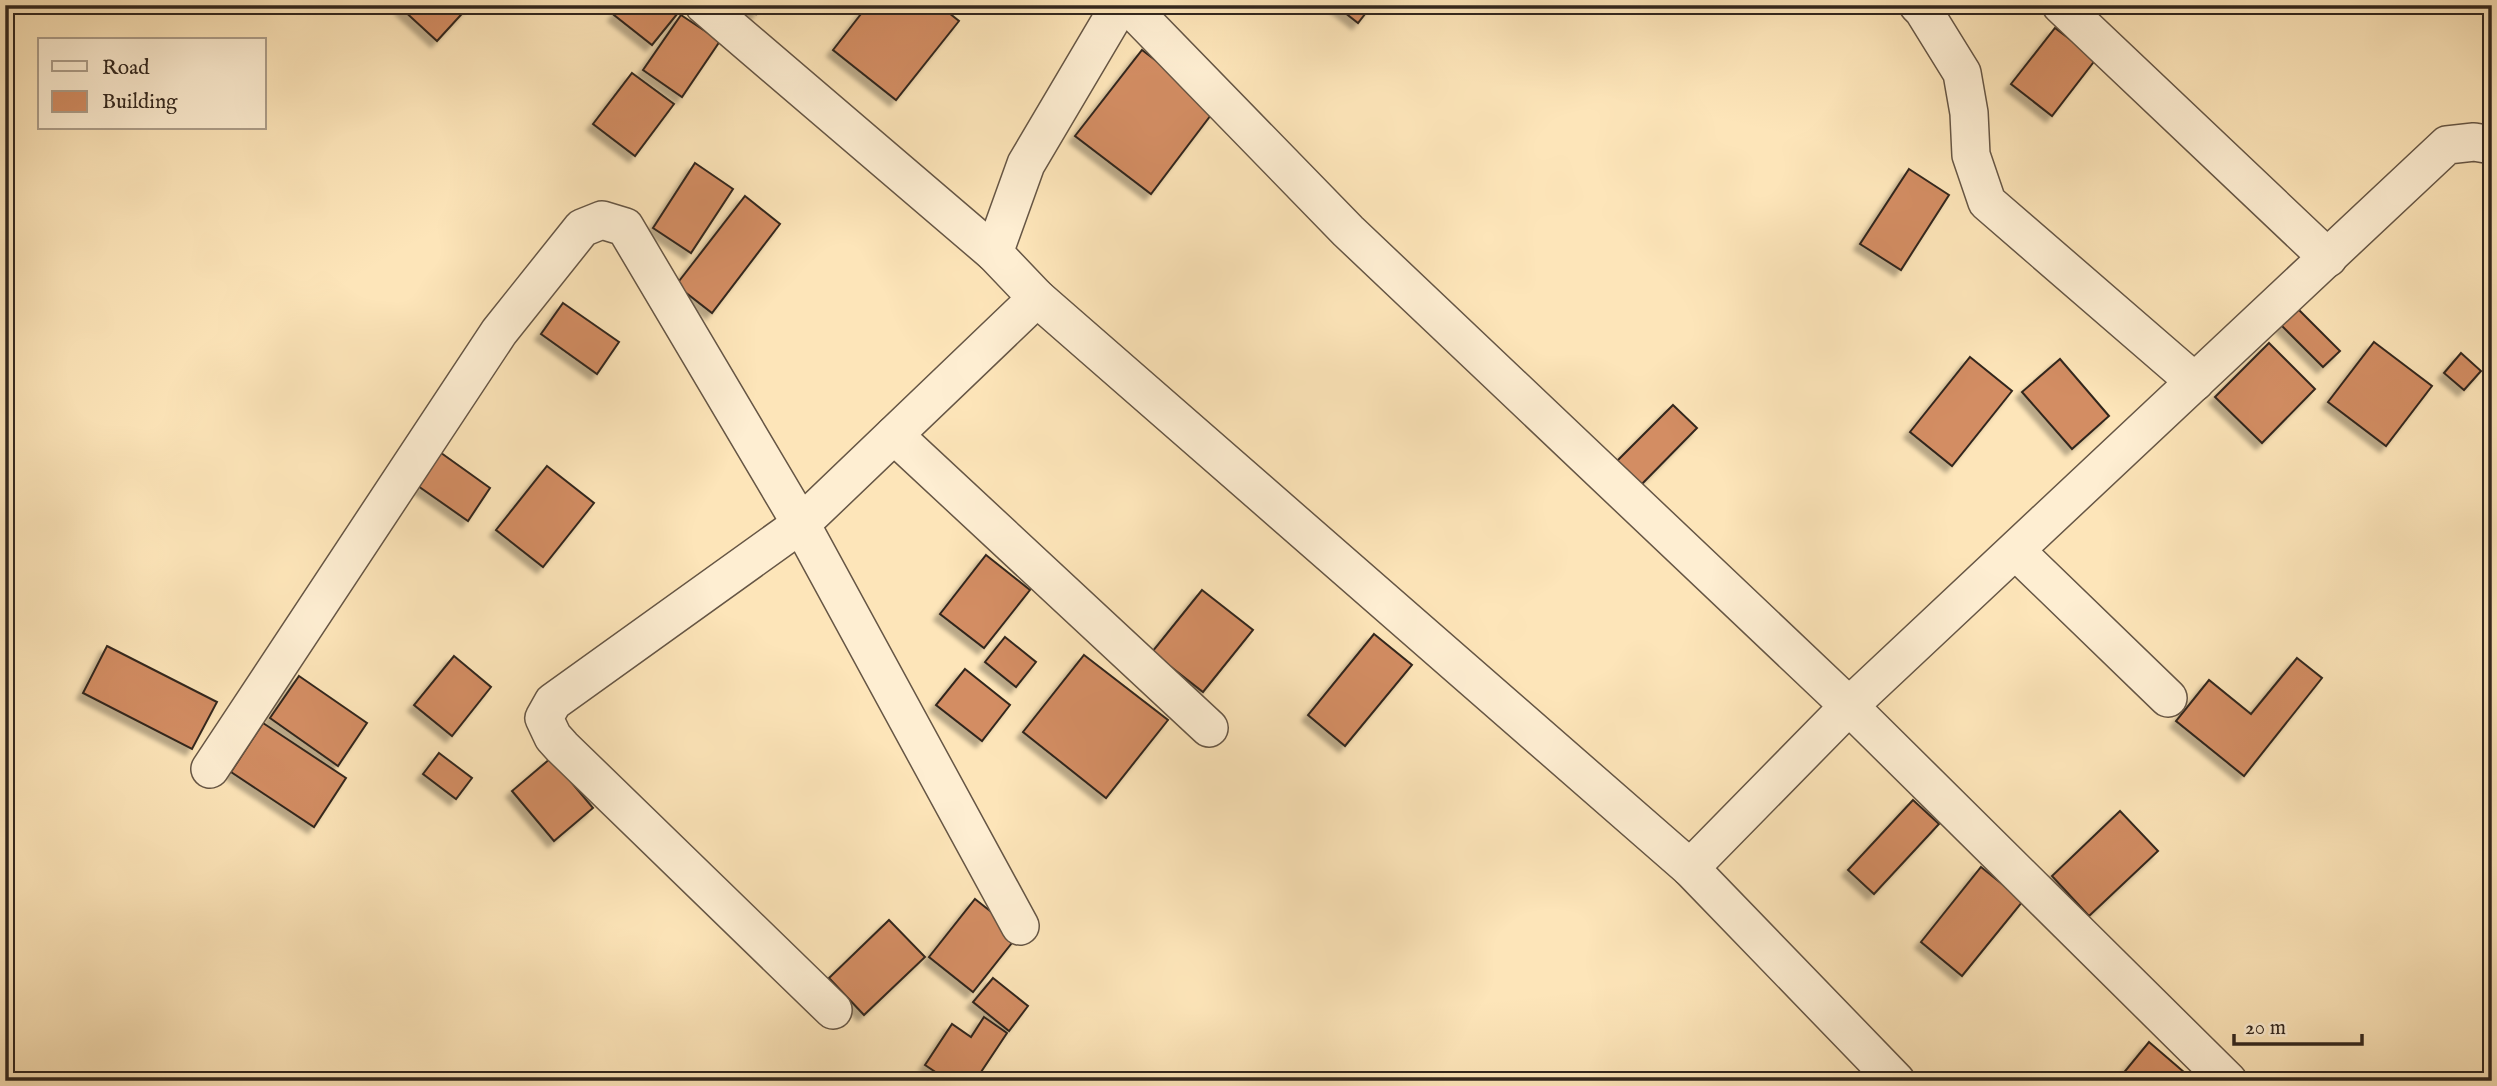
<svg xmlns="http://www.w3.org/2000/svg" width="2497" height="1086" font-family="'IM FELL English',serif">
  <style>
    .building { fill: #d38d63; stroke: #33271e; stroke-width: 2; filter: url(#shadow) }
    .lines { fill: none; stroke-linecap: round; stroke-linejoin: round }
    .street-casing { stroke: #665645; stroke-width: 40 }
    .street { stroke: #feeed2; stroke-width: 37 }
  </style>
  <defs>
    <filter id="shadow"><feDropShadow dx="-6" dy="6" stdDeviation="2" flood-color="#0004"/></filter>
  </defs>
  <rect width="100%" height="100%" fill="#fde5b9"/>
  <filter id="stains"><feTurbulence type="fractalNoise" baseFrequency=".00286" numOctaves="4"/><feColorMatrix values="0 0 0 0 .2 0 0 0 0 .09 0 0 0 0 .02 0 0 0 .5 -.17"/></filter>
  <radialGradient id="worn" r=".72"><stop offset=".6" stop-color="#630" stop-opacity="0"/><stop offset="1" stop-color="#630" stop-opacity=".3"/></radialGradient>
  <g class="building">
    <path d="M404,5H470L437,41L401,8Z"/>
    <path d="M622,5H679L682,8L652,45L614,15Z"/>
    <path d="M744,5H763L756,14Z"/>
    <path d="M868,5H939L959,21L896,100L833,50Z"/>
    <path d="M1335,5H1372L1358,23Z"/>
    <path d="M681,15L720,41L682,97L643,70Z"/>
    <path d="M2055,28L2096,59L2052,116L2011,84Z"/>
    <path d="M1142,50L1217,107L1151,194L1075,136Z"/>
    <path d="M632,73L674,104L635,156L593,124Z"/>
    <path d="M695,163L733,189L691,253L653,228Z"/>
    <path d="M1909,169L1949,195L1901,270L1860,244Z"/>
    <path d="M745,196L780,224L712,313L676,285Z"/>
    <path d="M563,303L619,342L597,374L541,334Z"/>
    <path d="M2296,307L2340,351L2323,367L2280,324Z"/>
    <path d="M2374,342L2432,386L2386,446L2328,402Z"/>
    <path d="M2269,343L2315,389L2262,443L2215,397Z"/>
    <path d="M2461,353L2481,371L2464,390L2444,373Z"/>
    <path d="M1970,357L2012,391L1952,466L1910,432Z"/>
    <path d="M2060,359L2109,416L2072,449L2022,392Z"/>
    <path d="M1673,405L1697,428L1637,489L1613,465Z"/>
    <path d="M430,445L490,488L468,521L408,479Z"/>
    <path d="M547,466L594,503L543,567L496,530Z"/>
    <path d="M986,555L1030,590L984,648L940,614Z"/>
    <path d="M1202,590L1253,630L1203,692L1152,652Z"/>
    <path d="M1374,634L1412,665L1345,746L1308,715Z"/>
    <path d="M1005,637L1036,662L1016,687L985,662Z"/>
    <path d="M107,646L217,702L192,749L83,693Z"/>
    <path d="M1084,655L1168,720L1106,798L1023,732Z"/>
    <path d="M454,656L491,687L452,736L414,705Z"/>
    <path d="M2297,658L2322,678L2244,776L2176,721L2209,680L2251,714Z"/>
    <path d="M965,669L1010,705L982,741L936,705Z"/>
    <path d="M299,676L367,723L338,766L270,718Z"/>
    <path d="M263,723L346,778L314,827L231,772Z"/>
    <path d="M439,753L472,778L456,799L423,774Z"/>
    <path d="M551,758L593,808L554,841L512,791Z"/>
    <path d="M1913,800L1939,824L1874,894L1848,870Z"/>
    <path d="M2120,811L2158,851L2089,916L2052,876Z"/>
    <path d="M1981,867L2023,901L1962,976L1921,942Z"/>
    <path d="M975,899L1019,934L973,992L929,957Z"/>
    <path d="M889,920L925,957L864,1015L829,978Z"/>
    <path d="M993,978L1028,1006L1009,1031L973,1002Z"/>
    <path d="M984,1017L1007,1033L975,1081H949L925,1065L952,1024L971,1037Z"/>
    <path d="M2149,1042L2192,1079L2191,1081H2117Z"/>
  </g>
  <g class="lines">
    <g class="street-casing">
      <g id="street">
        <path d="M704,5L994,253"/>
        <path d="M1120,5L1026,164L994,253L1037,298L1690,868L1849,706L2447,145L2474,142L2492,145"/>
        <path d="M1128,5L1348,231L1849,706L2228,1081"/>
        <path d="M1918,5L1923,10L1962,73L1969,113L1971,155L1987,202L2195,382"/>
        <path d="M2061,5L2328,258"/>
        <path d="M894,435L1209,728"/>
        <path d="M2016,551L2168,698"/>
        <path d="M210,769L499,332L582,228L602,220L625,227L801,524L1020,926"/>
        <path d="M1690,868L1896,1081"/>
        <path d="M833,1010L562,747L553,737L544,718L553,702L801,524L1037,298"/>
      </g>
    </g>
    <use href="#street" class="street"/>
  </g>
  <rect width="2497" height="1086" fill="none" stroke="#fde5b9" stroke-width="28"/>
  <rect x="7" y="7" width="2483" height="1072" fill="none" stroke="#33271e" stroke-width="3.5"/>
  <rect x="14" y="14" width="2469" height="1058" fill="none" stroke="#33271e" stroke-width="2"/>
  <rect x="38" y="38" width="228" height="91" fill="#feeed2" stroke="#ad9e8a" stroke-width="2"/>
  <rect x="52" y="61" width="35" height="10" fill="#feeed2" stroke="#ad9e8a" stroke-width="2"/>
  <text x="102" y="74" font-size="21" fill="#33271e">Road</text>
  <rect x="52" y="91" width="35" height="21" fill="#d38d63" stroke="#ad9e8a" stroke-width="2"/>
  <text x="102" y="108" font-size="21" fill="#33271e">Building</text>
  <path d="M2234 1034v10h128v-10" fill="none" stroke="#33271e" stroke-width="3.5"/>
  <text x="2245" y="1034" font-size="21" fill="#33271e" stroke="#feeed2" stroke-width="5" paint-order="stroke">20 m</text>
  <rect width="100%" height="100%" filter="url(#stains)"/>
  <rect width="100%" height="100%" fill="url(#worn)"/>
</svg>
